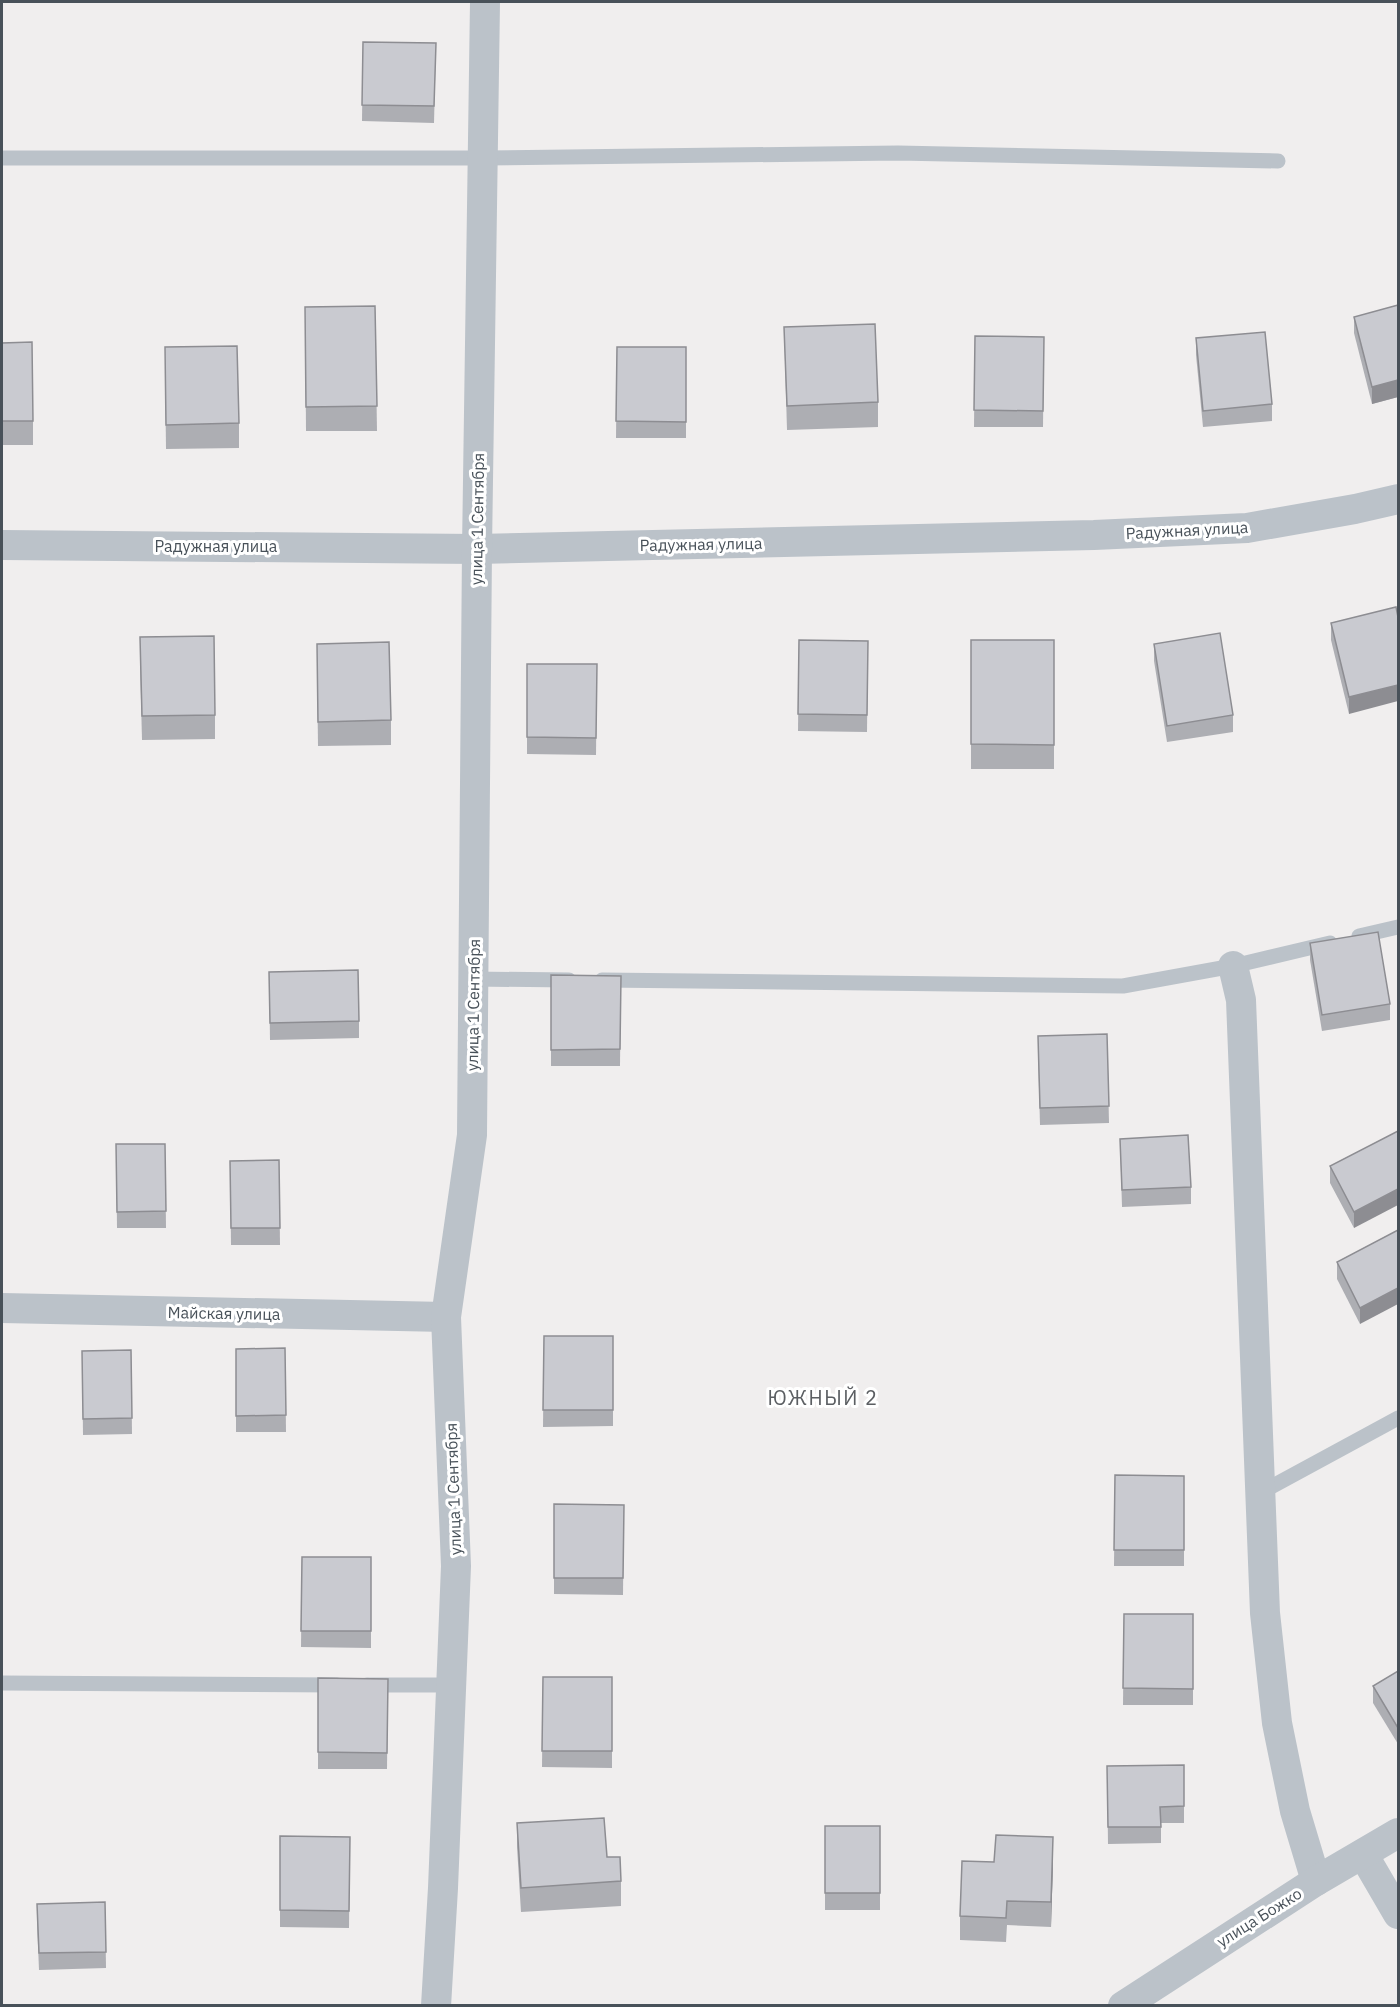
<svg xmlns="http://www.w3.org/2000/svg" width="1400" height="2007" font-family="'IBM Plex Sans',sans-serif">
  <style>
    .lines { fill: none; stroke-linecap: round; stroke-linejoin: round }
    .service { stroke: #bbc2c9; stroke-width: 15 }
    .minor { stroke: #bbc2c9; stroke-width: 30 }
    .wall { fill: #adaeb3 }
    .shaded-wall { fill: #8d8d92 }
    .building { fill: #c9cad0; stroke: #8d8d92; stroke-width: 1.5 }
    .labels { text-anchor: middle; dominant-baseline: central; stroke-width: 6; stroke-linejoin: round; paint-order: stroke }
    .street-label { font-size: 16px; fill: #485159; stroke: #fff }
    .quarter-label { font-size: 20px; letter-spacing: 1.5px; fill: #5b5e62; stroke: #fff }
  </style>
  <rect width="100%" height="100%" fill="#f0eeee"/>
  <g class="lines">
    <g class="service">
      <path d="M2,158H483L898,153L1278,161"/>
      <path d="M1359,936L1398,927"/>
      <path d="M473,979L569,980"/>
      <path d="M602,980L1123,986L1233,966L1330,943"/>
      <path d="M1260,1493L1398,1418"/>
      <path d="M2,1683L337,1685"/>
      <path d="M367,1685H451"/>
    </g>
    <g class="minor">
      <path d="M2,545L477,549L1094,535L1247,528L1355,509L1398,499"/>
      <path d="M1233,966L1241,1000L1265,1613L1277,1723L1295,1811L1316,1881"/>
      <path d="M2,1308L446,1317"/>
      <path d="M1363,1854L1398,1914"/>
      <path d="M436,2006L443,1888L456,1566L446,1317L472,1135L477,549L485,2"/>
      <path d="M1123,2006L1316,1881L1398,1833"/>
    </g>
  </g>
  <g class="wall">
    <path d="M363,42L436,43L434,123L362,121Z"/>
    <path d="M1398,305V397L1372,404L1354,333V317Z"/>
    <path d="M375,306L377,431H306L305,307Z"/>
    <path d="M784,327L878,402V427L787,430Z"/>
    <path d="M975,336L1044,337L1043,427H974Z"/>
    <path d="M1196,338L1272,404V421L1203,427L1196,355Z"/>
    <path d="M2,343L33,421V445H2Z"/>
    <path d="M617,347H686V438H616Z"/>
    <path d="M165,371L239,423V448L166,449Z"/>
    <path d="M1396,607L1349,714L1331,640V623Z"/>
    <path d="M799,640L868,641L867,732L798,731Z"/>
    <rect x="971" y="640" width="83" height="129"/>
    <path d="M1154,644L1233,715V732L1167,742L1154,661Z"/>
    <path d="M140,662L215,715V739L142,740Z"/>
    <path d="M527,664H597L596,755L527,754Z"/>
    <path d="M317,668L391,720V745L318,746Z"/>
    <path d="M1310,943L1390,1004V1020L1322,1031L1310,960Z"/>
    <path d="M269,972L359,1021V1038L270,1040Z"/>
    <path d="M551,975L621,976L620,1066H551Z"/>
    <path d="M1107,1034L1109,1123L1040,1125L1038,1052Z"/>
    <path d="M1398,1131L1354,1228L1330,1183V1166Z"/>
    <path d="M1120,1139L1191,1187V1204L1122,1207Z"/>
    <path d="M116,1144H165L166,1228H117Z"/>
    <path d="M279,1160L280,1245H231L230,1161Z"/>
    <path d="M1398,1230L1360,1324L1337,1279V1262Z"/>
    <path d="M544,1336H613V1426L543,1427Z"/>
    <path d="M285,1348L286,1432H236V1349Z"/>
    <path d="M131,1350L132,1434L83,1435L82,1351Z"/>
    <path d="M1115,1475L1184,1476V1566H1114Z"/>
    <path d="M554,1504L624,1505L623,1595L554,1594Z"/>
    <path d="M302,1557H371V1648L301,1647Z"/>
    <path d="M1124,1614H1193V1705H1123Z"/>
    <path d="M1398,1671V1744L1373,1703V1686Z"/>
    <path d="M543,1677H612V1768L542,1767Z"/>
    <path d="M318,1678L388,1679L387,1769H318Z"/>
    <path d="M1184,1765V1823H1161V1843L1108,1844L1107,1766Z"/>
    <path d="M517,1823L607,1857L621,1881V1906L521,1912L517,1847Z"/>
    <rect x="825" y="1826" width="55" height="84"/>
    <path d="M280,1836L350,1837L349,1928L280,1927Z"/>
    <path d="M994,1862H1053L1051,1927L1007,1925L1006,1942L960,1940V1916Z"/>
    <path d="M105,1902L106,1968L39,1970L37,1921Z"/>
  </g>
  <g class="shaded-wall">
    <path d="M1398,380V397L1372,404V387Z"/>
    <path d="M1398,685V701L1349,714V697Z"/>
    <path d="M1398,1189V1205L1354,1228V1212Z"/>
    <path d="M1398,1288V1304L1360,1324V1308Z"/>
    <path d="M1053,1837V1862L1051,1927V1902Z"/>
  </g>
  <g class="building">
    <path d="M363,42L436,43L434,106L362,105Z"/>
    <path d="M1398,305V380L1372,387L1354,317Z"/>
    <path d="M375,306L377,406L306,407L305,307Z"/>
    <path d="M875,324L878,402L787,406L784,327Z"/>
    <path d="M1265,332L1272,404L1203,411L1196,338Z"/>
    <path d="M975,336L1044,337L1043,411L974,410Z"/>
    <path d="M32,342L33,421H2V343Z"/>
    <path d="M237,346L239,423L166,425L165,347Z"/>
    <path d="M617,347H686V422L616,421Z"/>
    <path d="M1396,607L1398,617V685L1349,697L1331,623Z"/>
    <path d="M1220,633L1233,715L1167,726L1154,644Z"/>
    <path d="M214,636L215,715L142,716L140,637Z"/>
    <path d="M799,640L868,641L867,715L798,714Z"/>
    <path d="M971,640H1054V745L971,744Z"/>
    <path d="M389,642L391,720L318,722L317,644Z"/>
    <path d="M527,664H597L596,738L527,737Z"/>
    <path d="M1378,932L1390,1004L1322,1015L1310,943Z"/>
    <path d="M358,970L359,1021L270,1023L269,972Z"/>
    <path d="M551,975L621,976L620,1049L551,1050Z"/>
    <path d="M1107,1034L1109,1106L1040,1108L1038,1036Z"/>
    <path d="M1398,1131V1189L1354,1212L1330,1166Z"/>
    <path d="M1188,1135L1191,1187L1122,1190L1120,1139Z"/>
    <path d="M116,1144H165L166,1211L117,1212Z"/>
    <path d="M279,1160L280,1228H231L230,1161Z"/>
    <path d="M1398,1230V1288L1360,1308L1337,1262Z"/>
    <path d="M544,1336H613V1410H543Z"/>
    <path d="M285,1348L286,1415L236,1416V1349Z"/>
    <path d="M131,1350L132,1418L83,1419L82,1351Z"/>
    <path d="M1115,1475L1184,1476V1550H1114Z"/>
    <path d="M554,1504L624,1505L623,1578H554Z"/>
    <path d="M302,1557H371V1631H301Z"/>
    <path d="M1124,1614H1193V1689L1123,1688Z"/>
    <path d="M1398,1671V1728L1373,1686Z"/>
    <path d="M543,1677H612V1751H542Z"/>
    <path d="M318,1678L388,1679L387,1753L318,1752Z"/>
    <path d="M1184,1765V1806L1160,1807L1161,1827H1108L1107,1766Z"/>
    <path d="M604,1818L607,1857H620L621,1881L521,1888L517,1823Z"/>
    <rect x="825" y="1826" width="55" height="67"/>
    <path d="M996,1835L1053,1837L1051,1902L1007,1901L1006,1918L960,1916L962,1861L994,1862Z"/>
    <path d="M280,1836L350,1837L349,1911L280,1910Z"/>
    <path d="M105,1902L106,1952L39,1953L37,1904Z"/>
  </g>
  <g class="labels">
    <g class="street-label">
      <text transform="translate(477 519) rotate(-89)">улица 1 Сентября</text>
      <text transform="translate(1187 530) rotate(-3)">Радужная улица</text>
      <text transform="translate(701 544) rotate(-1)">Радужная улица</text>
      <text x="216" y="546">Радужная улица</text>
      <text transform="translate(473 1005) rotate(-89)">улица 1 Сентября</text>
      <text transform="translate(224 1313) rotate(1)">Майская улица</text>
      <text transform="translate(453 1489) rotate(-92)">улица 1 Сентября</text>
      <text transform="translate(1259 1917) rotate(-32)">улица Божко</text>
    </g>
    <g class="quarter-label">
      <text x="823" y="1397">ЮЖНЫЙ 2</text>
    </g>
  </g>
  <rect width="1400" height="2007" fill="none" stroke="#485159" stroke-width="6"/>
</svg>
